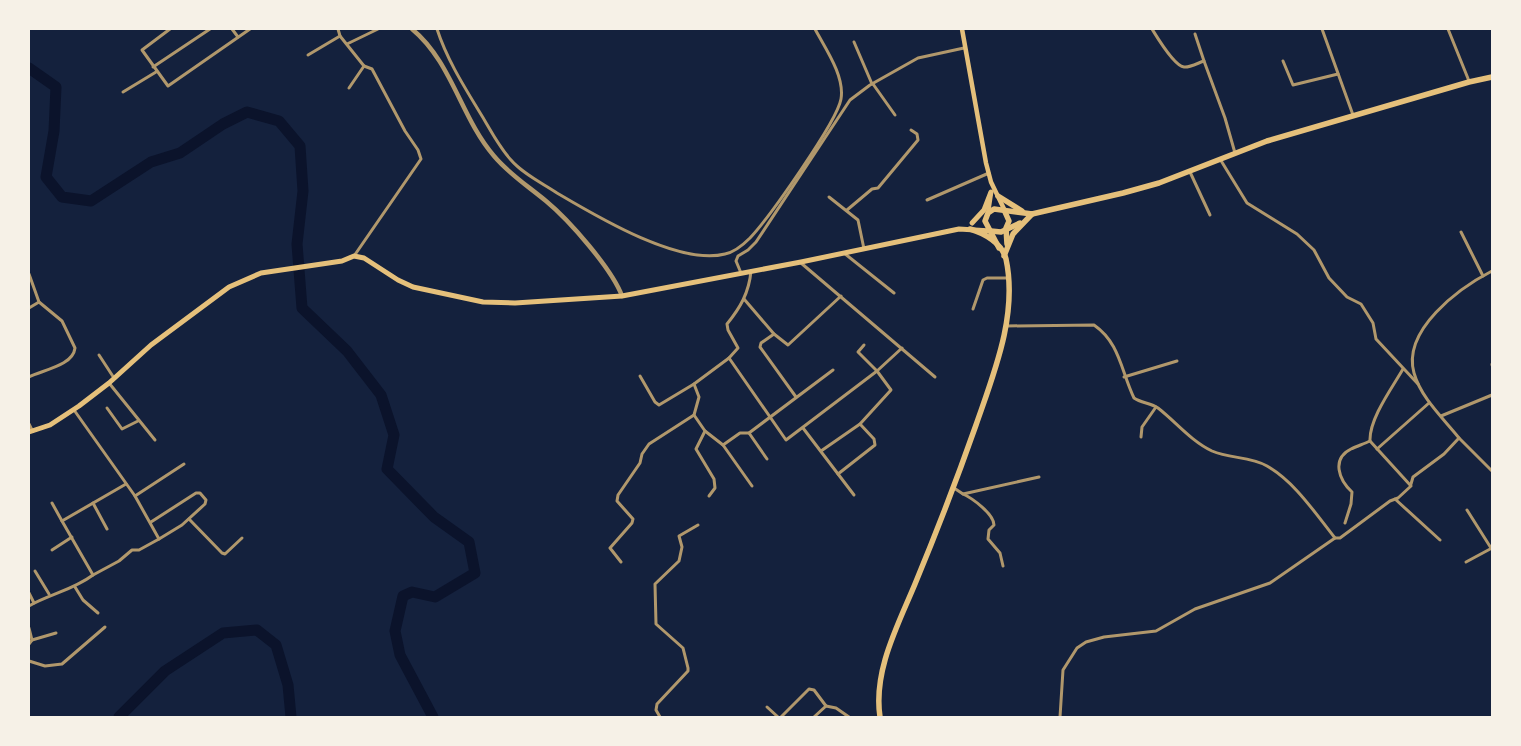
<svg xmlns="http://www.w3.org/2000/svg" width="1521" height="746" font-family="Signika,sans-serif">
  <style>
    .lines { fill: none; stroke-linecap: round; stroke-linejoin: round }
    .river { stroke: #0b132b; stroke-width: 11 }
    .minor { stroke: #b1986c; stroke-width: 3 }
    .tertiary { stroke: #b1986c; stroke-width: 4.5 }
    .secondary { stroke: #e5c07b; stroke-width: 4.5 }
    .primary { stroke: #e5c07b; stroke-width: 5 }
    .trunk { stroke: #e5c07b; stroke-width: 5.5 }
  </style>
  <rect width="100%" height="100%" fill="#14213d"/>
  <g class="lines">
    <g class="river">
      <path d="M29,68L56,87L54,131L46,177L62,197L91,201L151,162L180,153L223,124L247,112L279,121L300,146L303,191L297,244L302,308L347,351L381,395L394,435L387,469L434,517L469,542L475,573L435,597L412,592L403,596L395,631L400,655L433,717"/>
      <path d="M119,717L165,671L223,633L257,630L276,645L288,685L291,717"/>
    </g>
    <g class="minor">
      <path d="M170,29L142,50L168,86L250,29"/>
      <path d="M232,29L238,37"/>
      <path d="M437,29C447,60 465,88 482,116C491,131 499,147 511,160C523,174 542,183 557,193C596,216 679,266 725,254C735,252 743,245 750,238C768,219 837,122 841,99C845,76 825,48 815,29"/>
      <path d="M1152,29C1157,37 1174,66 1184,67C1189,68 1198,63 1204,61L1225,118L1235,153"/>
      <path d="M1322,29L1353,115"/>
      <path d="M1448,29L1469,81"/>
      <path d="M1195,34L1204,61"/>
      <path d="M340,36L364,66L349,88"/>
      <path d="M854,42L872,84"/>
      <path d="M347,44L378,29"/>
      <path d="M308,55L340,36L338,29"/>
      <path d="M1283,61L1293,85L1338,74"/>
      <path d="M153,67L210,29"/>
      <path d="M873,84L895,115"/>
      <path d="M123,92L156,72"/>
      <path d="M1220,159L1247,203L1297,234L1314,250L1329,278L1347,297L1361,304L1373,323L1376,339L1418,384"/>
      <path d="M1190,172L1210,215"/>
      <path d="M829,197L858,220L864,249"/>
      <path d="M927,200L989,173"/>
      <path d="M847,210L872,189L878,188L918,140L917,134L911,130"/>
      <path d="M1461,232L1483,276"/>
      <path d="M844,253L894,293"/>
      <path d="M354,256L421,159L418,150L405,131L372,69L364,66"/>
      <path d="M801,263L935,377"/>
      <path d="M741,273L736,261L738,256L748,250L756,242L850,100L870,85L918,58L964,48"/>
      <path d="M29,274L39,302L62,321L75,348C73,366 42,370 29,377"/>
      <path d="M744,299L774,334L788,345L841,296"/>
      <path d="M29,308L39,302"/>
      <path d="M973,309L983,280L987,278H1007"/>
      <path d="M1006,326L1094,325C1120,343 1121,371 1134,398C1141,403 1151,403 1158,408C1176,422 1191,441 1212,451C1230,459 1250,456 1267,466C1295,482 1315,513 1335,538"/>
      <path d="M774,334L761,343L760,347L796,397"/>
      <path d="M99,355L114,378"/>
      <path d="M729,358L786,440L877,371L902,348"/>
      <path d="M1492,364V365"/>
      <path d="M640,376L655,402L659,405L694,384"/>
      <path d="M1124,377L1177,361"/>
      <path d="M109,383L155,440"/>
      <path d="M107,408L122,429L138,421"/>
      <path d="M74,410L135,496L159,539L182,525L205,504L206,500L200,493H196L151,522"/>
      <path d="M1441,416L1492,395"/>
      <path d="M29,424L32,430"/>
      <path d="M803,428L854,495"/>
      <path d="M705,431L696,449L714,479L715,488L709,496"/>
      <path d="M749,433L767,459"/>
      <path d="M1141,437L1142,427L1156,407"/>
      <path d="M1459,438L1492,471"/>
      <path d="M723,445L705,431L694,415L699,397L694,384L729,358L738,348L728,330L727,324C740,308 749,293 751,271"/>
      <path d="M1377,449L1429,403"/>
      <path d="M821,451L860,424L891,390L877,371L858,352L864,345"/>
      <path d="M838,474L875,445L874,439L860,424"/>
      <path d="M1411,484L1413,477L1444,454L1459,438C1443,418 1421,398 1414,373C1402,330 1459,288 1492,271"/>
      <path d="M752,486L723,445L740,433H749L833,370"/>
      <path d="M954,488L963,494L1039,477"/>
      <path d="M963,494C972,498 994,514 994,525L989,530L988,539L1000,553L1003,566"/>
      <path d="M135,496L184,464"/>
      <path d="M1395,499L1440,540"/>
      <path d="M52,503L62,521"/>
      <path d="M93,503L107,529"/>
      <path d="M1467,510L1491,548"/>
      <path d="M189,519L222,553L225,554L242,538"/>
      <path d="M1345,523L1351,504L1352,492C1339,480 1331,459 1351,449C1357,446 1364,444 1370,441"/>
      <path d="M52,550L72,537"/>
      <path d="M621,562L610,548L632,523L633,519L617,501L618,495L640,463L642,454L649,444L694,415"/>
      <path d="M1466,562L1492,548"/>
      <path d="M35,571L49,594"/>
      <path d="M93,575L119,561L132,550H139L159,539"/>
      <path d="M75,587L83,600L98,613"/>
      <path d="M29,593L34,603"/>
      <path d="M29,606C50,594 73,590 93,575L62,521L126,484"/>
      <path d="M29,628L32,640L29,644"/>
      <path d="M32,640L56,633"/>
      <path d="M29,661L45,666L62,664L105,627"/>
      <path d="M767,707L778,717"/>
      <path d="M660,717L656,710L657,704L688,671V668L683,648L656,624L655,584L679,561L682,547L679,536L698,525"/>
      <path d="M781,717L809,689L814,690L826,706"/>
      <path d="M814,717L826,706L836,708L849,717"/>
      <path d="M1060,717L1063,670L1077,648L1086,642L1104,637L1156,631L1195,609L1270,583L1335,538H1340L1390,501L1398,498L1411,486L1370,441C1369,419 1392,388 1403,369"/>
    </g>
    <path class="tertiary" d="M412,29C452,62 461,118 494,156C509,174 528,186 546,201C569,220 612,269 622,296"/>
    <g class="secondary">
      <path d="M962,29L986,163L991,182L1005,211"/>
      <path d="M988,213L991,193"/>
    </g>
    <g class="primary">
      <path d="M972,223L984,210L991,192"/>
      <path d="M29,432L50,425L79,406L109,383L151,345L229,287L261,273L342,261L354,256L364,258L398,280L413,287L483,302L515,303L622,296L801,262L959,229L991,231"/>
    </g>
    <g class="trunk">
      <path d="M998,196L1022,211"/>
      <path d="M1005,212L1009,221L1006,228L1007,244"/>
      <path d="M991,231L1001,232L1020,223"/>
      <path d="M999,248L985,221L988,213L994,209L1032,214L1123,193L1159,183L1267,141L1469,82L1492,77"/>
      <path d="M1004,256L1013,234L1032,214"/>
      <path d="M880,717C873,671 898,625 915,584C937,531 957,479 976,425C994,373 1018,315 1006,259C1002,243 984,233 970,229"/>
    </g>
  </g>
  <rect width="1521" height="746" fill="none" stroke="#f6f1e7" stroke-width="60"/>
</svg>
